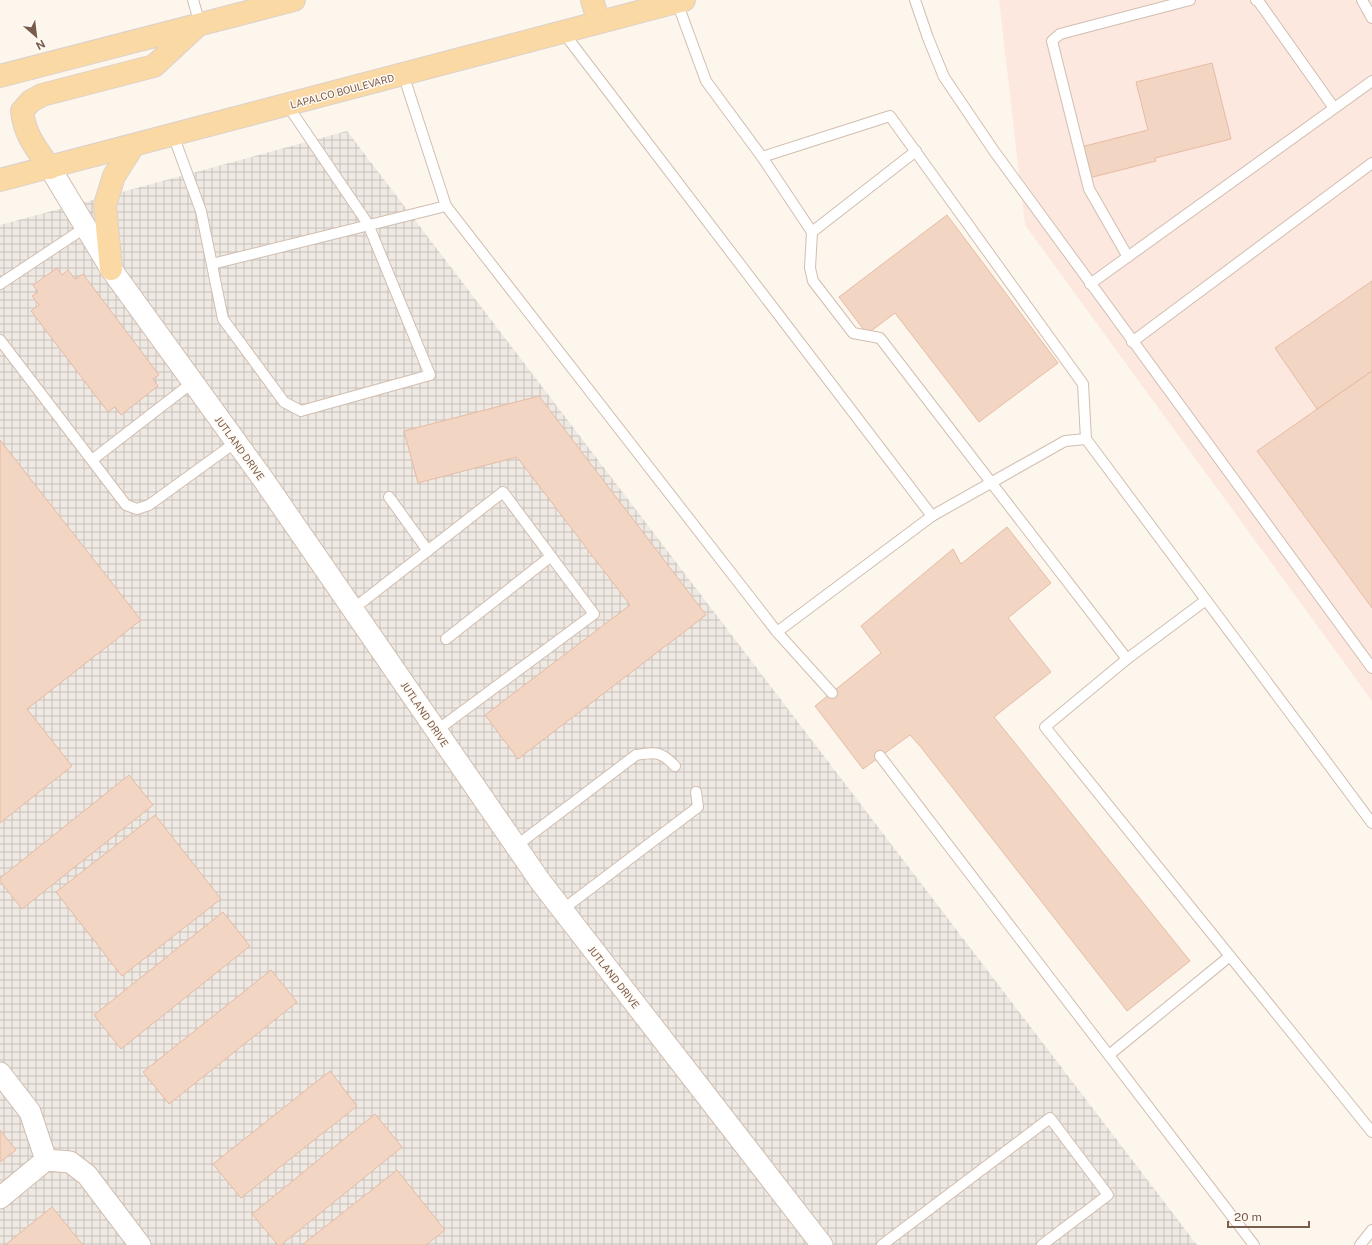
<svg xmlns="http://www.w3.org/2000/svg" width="1372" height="1245" font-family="'Public Sans',sans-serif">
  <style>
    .commercial { fill: #fde8e0 }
    .industrial { fill: url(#industrial-grid) }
    .building { fill: #f3d5c3; stroke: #e6bba3 }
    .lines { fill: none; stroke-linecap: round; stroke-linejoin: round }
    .service-casing { stroke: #d1beb0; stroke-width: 12 }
    .minor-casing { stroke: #d1beb0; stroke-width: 23 }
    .primary-casing { stroke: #dad1cd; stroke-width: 24 }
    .service { stroke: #fff; stroke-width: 10 }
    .minor { stroke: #fff; stroke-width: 21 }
    .primary { stroke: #fbd9a5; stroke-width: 22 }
    .labels { text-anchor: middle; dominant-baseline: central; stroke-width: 3; stroke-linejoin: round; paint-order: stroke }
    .street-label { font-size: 10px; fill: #7a5c4d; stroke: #fffaf3 }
  </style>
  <defs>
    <pattern id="industrial-grid" width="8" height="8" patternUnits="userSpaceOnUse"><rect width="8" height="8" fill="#efe9e4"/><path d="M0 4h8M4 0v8" fill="none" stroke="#c7c0bb"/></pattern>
  </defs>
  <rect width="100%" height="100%" fill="#fdf6ec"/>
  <path class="commercial" d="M999,0H1372V701L1025,225Z"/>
  <path class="industrial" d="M347,131L1197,1245H0V225Z"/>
  <g class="building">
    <path d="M1212,63L1231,139L1155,158L1156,161L1089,178L1081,147L1148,130L1136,82Z"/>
    <path d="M947,215L1058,363L979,422L895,313L867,334L839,297Z"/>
    <path d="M57,268L62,275L68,270L75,279L83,274L159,375L153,379L158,386L121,415L115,407L108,412L31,311L39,305L32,296L38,292L33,285Z"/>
    <path d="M1372,281V371L1317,409L1275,348Z"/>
    <path d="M1372,371V608L1257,451Z"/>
    <path d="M539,396L706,615L518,759L485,715L630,605L517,457L418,483L404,431Z"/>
    <path d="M0,440L141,620L27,709L72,766L0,823Z"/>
    <path d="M1007,527L1051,583L1008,618L1051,672L994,717L1190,961L1127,1011L920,746L910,735L863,769L815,706L881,653L861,626L953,549L961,564Z"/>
    <path d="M129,775L153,805L22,909L0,881V878Z"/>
    <path d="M155,815L221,899L122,976L56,892Z"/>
    <path d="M223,912L250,946L121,1049L94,1015Z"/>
    <path d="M271,970L297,1002L169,1104L143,1072Z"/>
    <path d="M330,1071L357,1106L241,1198L213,1164Z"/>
    <path d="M375,1114L402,1147L281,1245H278L252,1214Z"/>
    <path d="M0,1130L16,1150L0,1162Z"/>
    <path d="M397,1170L445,1230L426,1245H302Z"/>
    <path d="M52,1207L83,1245H5Z"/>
  </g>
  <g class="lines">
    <g class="service-casing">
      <g id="service">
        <path d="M193,0L200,24"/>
        <path d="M915,0L928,38L944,77L994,151L1372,668"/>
        <path d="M1256,0L1259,2L1334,108"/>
        <path d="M1362,0L1372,18"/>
        <path d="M677,2L706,81L762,157L890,116L1083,384L1086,439L1372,823"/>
        <path d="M563,32L932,516L777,632"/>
        <path d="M403,74L446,206L777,632L832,693"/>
        <path d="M173,135L201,211L223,319L284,402L301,411L430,375L368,224L288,106"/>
        <path d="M762,157L812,232L916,151"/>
        <path d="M812,232L810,268L813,281L853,333L880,338L1127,659"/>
        <path d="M1128,257L1089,189L1052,41L1060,34L1190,0"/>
        <path d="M212,264L446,206"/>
        <path d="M0,284L86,227"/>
        <path d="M1090,284L1372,81"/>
        <path d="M0,340L126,505L137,509L149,505L236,442"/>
        <path d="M1132,342L1372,163"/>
        <path d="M92,460L193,382"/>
        <path d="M389,497L428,551"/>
        <path d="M932,516L1065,441L1086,439"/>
        <path d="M1206,600L1127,659L1045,727L1372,1132"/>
        <path d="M353,609L503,492L594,614L436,731"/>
        <path d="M446,639L550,557"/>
        <path d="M880,756L1254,1245"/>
        <path d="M516,846L636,755C656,752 661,751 675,766"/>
        <path d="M562,910L698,807L696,792"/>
        <path d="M1109,1055L1230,956"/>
        <path d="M882,1245L1050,1118L1108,1195L1042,1245"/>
        <path d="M1360,1245L1372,1230"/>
      </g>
    </g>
    <g class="minor-casing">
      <g id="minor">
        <path d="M50,168L111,269L263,479L540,881L822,1245"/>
        <path d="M0,1073L30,1112L46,1160"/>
        <path d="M46,1160L70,1162L87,1175L140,1245"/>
        <path d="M0,1198L46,1160"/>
      </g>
    </g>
    <g class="primary-casing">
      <g id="primary">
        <path d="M592,0L599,22"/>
        <path d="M0,76L294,0"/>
        <path d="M50,168C36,148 25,136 22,111L31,101L42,95L154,66L197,26"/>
        <path d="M0,180L684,0"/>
        <path d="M111,269L105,205L114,176L133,146"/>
      </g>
    </g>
    <use href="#service" class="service"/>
    <use href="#minor" class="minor"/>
    <use href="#primary" class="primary"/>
  </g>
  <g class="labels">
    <g class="street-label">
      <text transform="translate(342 91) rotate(-15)">LAPALCO BOULEVARD</text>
      <text transform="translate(240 448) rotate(54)">JUTLAND DRIVE</text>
      <text transform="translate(425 714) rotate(56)">JUTLAND DRIVE</text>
      <text transform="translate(614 977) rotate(52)">JUTLAND DRIVE</text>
    </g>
  </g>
  <g transform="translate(36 36) rotate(152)" stroke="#fffaf3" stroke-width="3" paint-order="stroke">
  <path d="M0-3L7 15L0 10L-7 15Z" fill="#7a5c4d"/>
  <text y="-6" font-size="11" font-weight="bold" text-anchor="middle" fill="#7a5c4d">N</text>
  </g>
  <path d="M1228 1221v6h81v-6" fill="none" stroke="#7a5c4d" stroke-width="2"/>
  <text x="1234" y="1221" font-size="12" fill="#7a5c4d" stroke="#fffaf3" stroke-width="3" paint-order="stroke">20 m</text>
</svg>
